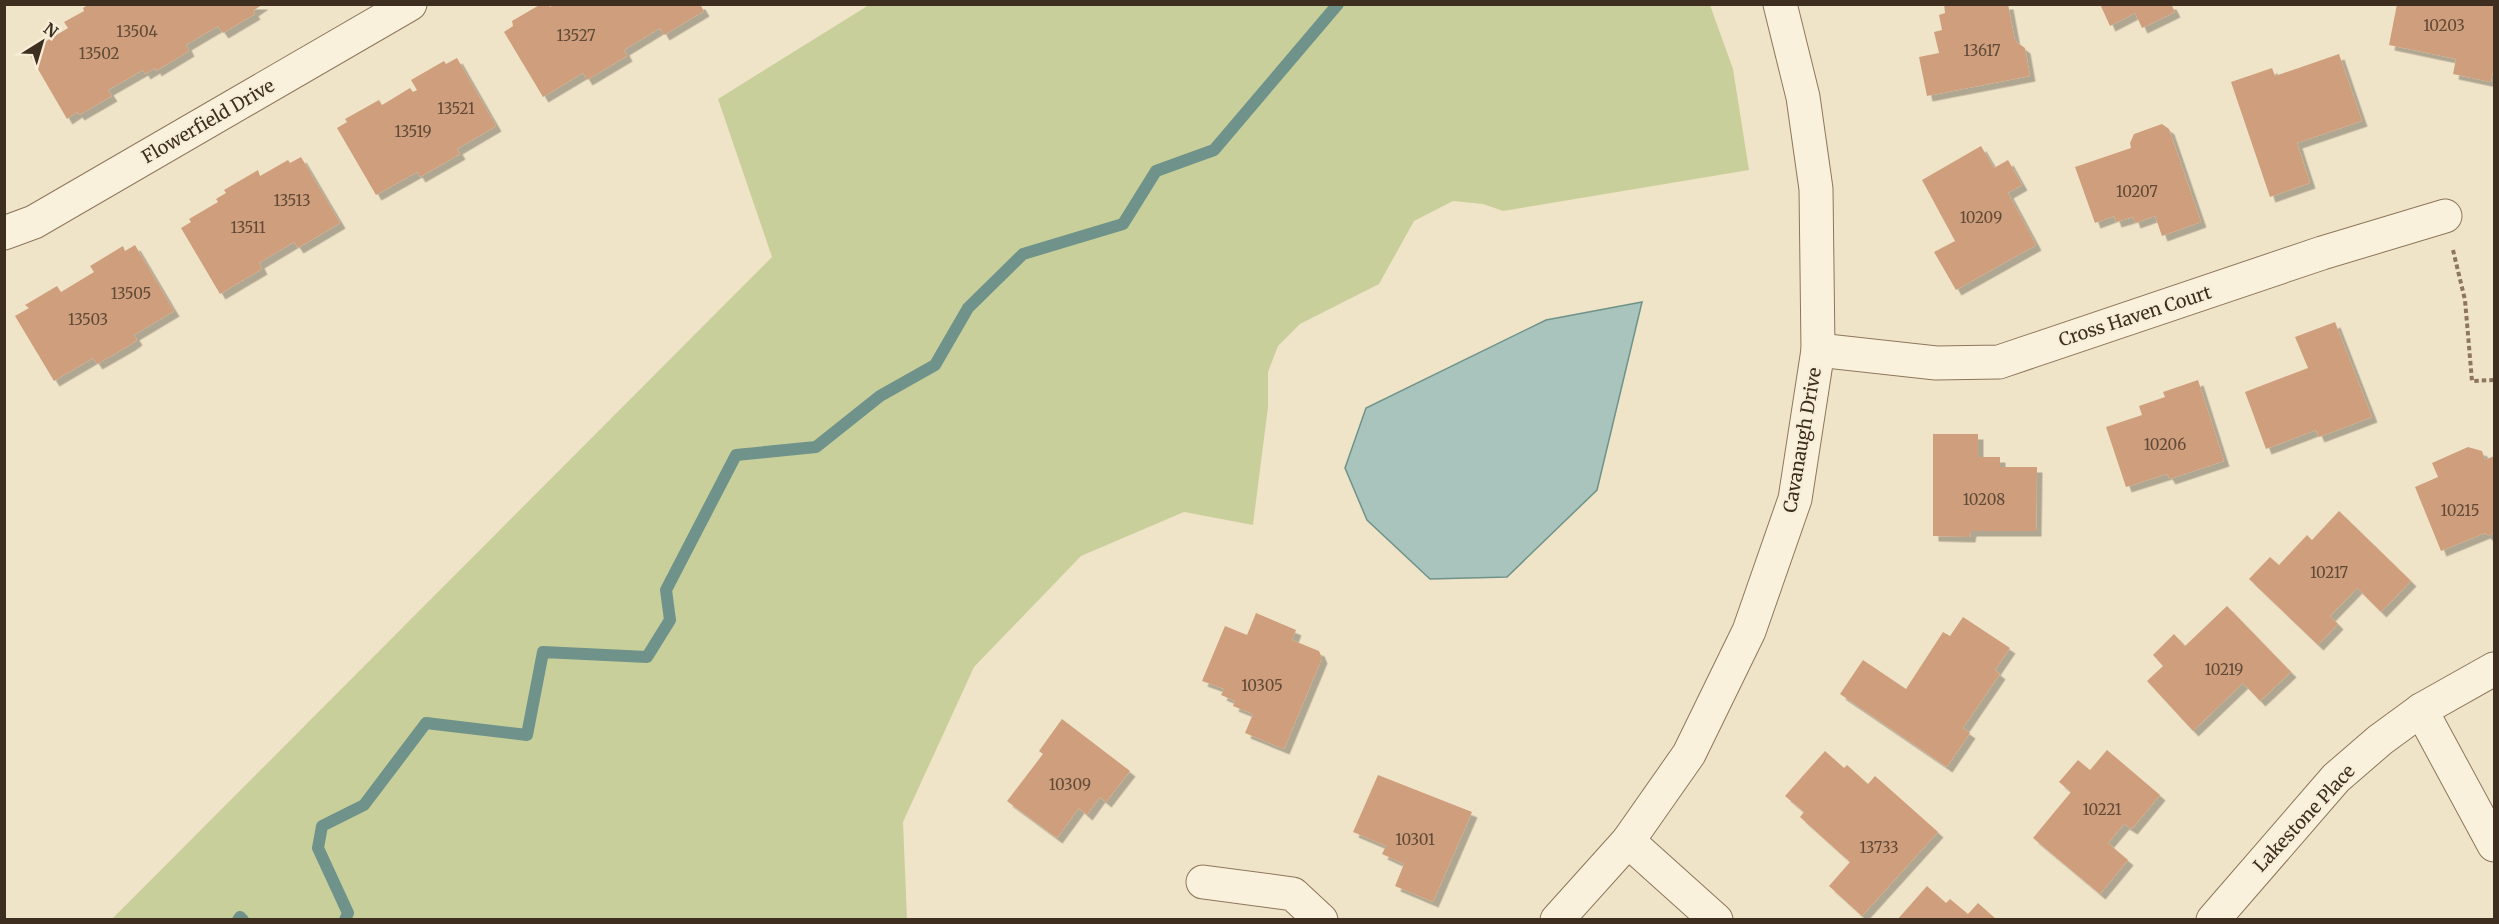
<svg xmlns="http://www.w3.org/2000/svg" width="2499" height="924" font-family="Merriweather,serif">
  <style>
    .green { fill: #c9cf9b }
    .water { fill: #a9c4bc; stroke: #6f938a; stroke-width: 1.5 }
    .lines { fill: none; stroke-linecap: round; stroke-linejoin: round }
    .stream { stroke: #6f938a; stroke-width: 12 }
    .building { fill: #cf9f7d; filter: url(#shadow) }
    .minor-casing { stroke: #8d765c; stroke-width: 35 }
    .path { stroke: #8d765c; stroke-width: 4; stroke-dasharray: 4.5 3; stroke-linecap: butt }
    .minor { stroke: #faf1dc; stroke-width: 33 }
    .labels { text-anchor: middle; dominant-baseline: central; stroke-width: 4.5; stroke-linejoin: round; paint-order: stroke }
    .number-label { font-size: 15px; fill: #624a37 }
    .street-label { font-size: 18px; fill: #3d2e20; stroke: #f7eed8 }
  </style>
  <defs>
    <filter id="shadow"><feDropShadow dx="5.5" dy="5.5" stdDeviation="0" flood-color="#0004"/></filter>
  </defs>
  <rect width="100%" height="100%" fill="#f0e4c8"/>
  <path class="green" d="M869,5H1710L1733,69L1749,170L1503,211L1483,204L1453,201L1414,221L1379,284L1300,324L1278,346L1268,372V407L1253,525L1184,512L1081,556L974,667L903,822L907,919H112L772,257L718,99Z"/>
  <path class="water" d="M1642,302L1597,490L1507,577L1430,579L1367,520L1345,468L1366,408L1546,320Z"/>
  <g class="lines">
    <g class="stream">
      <path d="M238,920L240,917L243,920"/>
      <path d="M345,920L348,913L318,848L322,826L364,805L426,723L527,735L543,652L647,657L670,620L666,590L736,455L816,447L880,396L935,365L968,308L1023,254L1123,224L1156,171L1214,150L1338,4"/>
    </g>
  </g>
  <g class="building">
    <path d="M89,4H263L253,11L255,14L223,33L218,26L186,45L189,51L156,71L155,68L145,74L143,70L108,90L112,96L79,115L77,112L67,119L28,52L68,28L64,22L84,11L83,8Z"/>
    <path d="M541,4H549L550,7L554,4H700L704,11L664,35L660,28L624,50L627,56L587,80L583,73L543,97L504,32L513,26L512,21Z"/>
    <path d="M1944,4H2008L2015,41L2025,48L2030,76L1927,96L1919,57L1939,53L1934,32L1942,30L1939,15L1945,13Z"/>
    <path d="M2100,4H2171L2175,12L2142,28L2135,13L2110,26Z"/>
    <path d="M2397,4H2494V65L2491,82L2453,74L2456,59L2389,45Z"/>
    <path d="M2339,54L2362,121L2297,143L2310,183L2270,197L2231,82L2272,68L2275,76Z"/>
    <path d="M457,58L496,126L457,149L460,154L420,177L417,172L376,195L337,128L347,122L345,119L379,100L382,105L410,88L413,92L417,90L411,80L444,61L446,64Z"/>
    <path d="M2162,124L2169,129L2201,222L2162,236L2155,216L2135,223L2133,217L2116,222L2114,216L2095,223L2075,167L2131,148L2130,143L2134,134Z"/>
    <path d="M1981,146L1994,168L2008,160L2022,185L2008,193L2036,245L1956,290L1934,252L1955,241L1922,180Z"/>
    <path d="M301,157L340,223L298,248L294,242L259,263L262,269L220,294L181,228L191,222L189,219L218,202L216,199L226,193L224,190L258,170L260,176L288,160L290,163Z"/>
    <path d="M135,245L174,311L134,335L137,340L130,345L97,364L93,358L54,381L15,316L29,308L25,305L57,286L61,292L94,272L90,266L123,246L125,251Z"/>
    <path d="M2335,322L2372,417L2319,437L2316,430L2266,449L2245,392L2308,368L2295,337Z"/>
    <path d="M2198,380L2224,461L2170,479L2167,474L2126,487L2106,427L2142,415L2139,406L2165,397L2163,392Z"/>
    <path d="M1933,434H1978V457H2000V467H2037L2036,531H1971L1970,537L1933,536Z"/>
    <path d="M2468,447L2482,451L2485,460L2494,456V533L2488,536L2485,533L2441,551L2415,487L2438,477L2432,463Z"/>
    <path d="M2339,511L2411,581L2381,612L2357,588L2330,616L2338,624L2318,645L2249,579L2270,557L2279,565L2307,535L2312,540Z"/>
    <path d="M2227,606L2291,672L2260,701L2243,683L2193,731L2147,681L2163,666L2153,655L2174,634L2185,646Z"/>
    <path d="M1256,613L1296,630L1292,640L1319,651L1322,658L1284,749L1245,733L1253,714L1233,706L1235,701L1221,695L1224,689L1202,681L1225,626L1247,635Z"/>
    <path d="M1963,617L2010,648L1995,670L2000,674L1963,728L1970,733L1947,767L1840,694L1863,660L1906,689L1943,632L1950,636Z"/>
    <path d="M1062,719L1130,771L1106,802L1100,797L1087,815L1079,808L1057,838L1007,801L1043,754L1039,751Z"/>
    <path d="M2107,750L2160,795L2132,829L2124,824L2108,843L2128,860L2100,894L2033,838L2071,792L2059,782L2078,760L2090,770Z"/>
    <path d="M1825,751L1844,768L1847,765L1868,784L1875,776L1938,832L1862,916L1829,886L1850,862L1800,817L1804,812L1785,796Z"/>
    <path d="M1378,775L1472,812L1433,902L1395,886L1404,864L1382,854L1386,846L1353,832Z"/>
    <path d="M1927,886L1946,903L1950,899L1968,914L1978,903L1997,920H1897Z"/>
  </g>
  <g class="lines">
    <g class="minor-casing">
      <g id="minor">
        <path d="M4,233L34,222L410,4"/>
        <path d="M1818,350L1936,363L1999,362L2322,253L2445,216"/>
        <path d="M2421,710L2494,845"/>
        <path d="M1628,841L1716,920"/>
        <path d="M1203,882L1293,894L1321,920"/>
        <path d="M1557,920L1628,841L1689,754L1749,631L1795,499L1818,350L1816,189L1803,97L1780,4"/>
        <path d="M2213,920L2336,778L2380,740L2421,710L2494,669"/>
      </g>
    </g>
    <path class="path" d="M2453,250L2465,300L2472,381L2494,380"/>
    <use href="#minor" class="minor"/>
  </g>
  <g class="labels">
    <g class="number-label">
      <text x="2444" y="25">10203</text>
      <text x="137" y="31">13504</text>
      <text x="576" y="35">13527</text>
      <text x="1982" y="50">13617</text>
      <text x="99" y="53">13502</text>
      <text x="456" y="108">13521</text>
      <text x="413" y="131">13519</text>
      <text x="2137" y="191">10207</text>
      <text x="292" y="200">13513</text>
      <text x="1981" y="217">10209</text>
      <text x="248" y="227">13511</text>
      <text x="131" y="293">13505</text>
      <text x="88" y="319">13503</text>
      <text x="2165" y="444">10206</text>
      <text x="1984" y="499">10208</text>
      <text x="2460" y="510">10215</text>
      <text x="2329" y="572">10217</text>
      <text x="2224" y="669">10219</text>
      <text x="1262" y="685">10305</text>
      <text x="1070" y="784">10309</text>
      <text x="2102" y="809">10221</text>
      <text x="1415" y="839">10301</text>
      <text x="1879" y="847">13733</text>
    </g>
    <g class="street-label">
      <text transform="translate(208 121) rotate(-30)">Flowerfield Drive</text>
      <text transform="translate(2135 316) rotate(-18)">Cross Haven Court</text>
      <text transform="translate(1802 440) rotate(-80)">Cavanaugh Drive</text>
      <text transform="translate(2304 818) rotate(-47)">Lakestone Place</text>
    </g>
  </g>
  <rect width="2499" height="924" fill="none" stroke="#3d2e20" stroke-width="12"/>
  <g transform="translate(42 42) rotate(37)" stroke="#f7eed8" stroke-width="4.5" paint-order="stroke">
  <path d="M0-4.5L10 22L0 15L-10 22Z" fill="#3d2e20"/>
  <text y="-9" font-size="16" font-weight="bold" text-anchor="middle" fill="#3d2e20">N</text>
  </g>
</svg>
